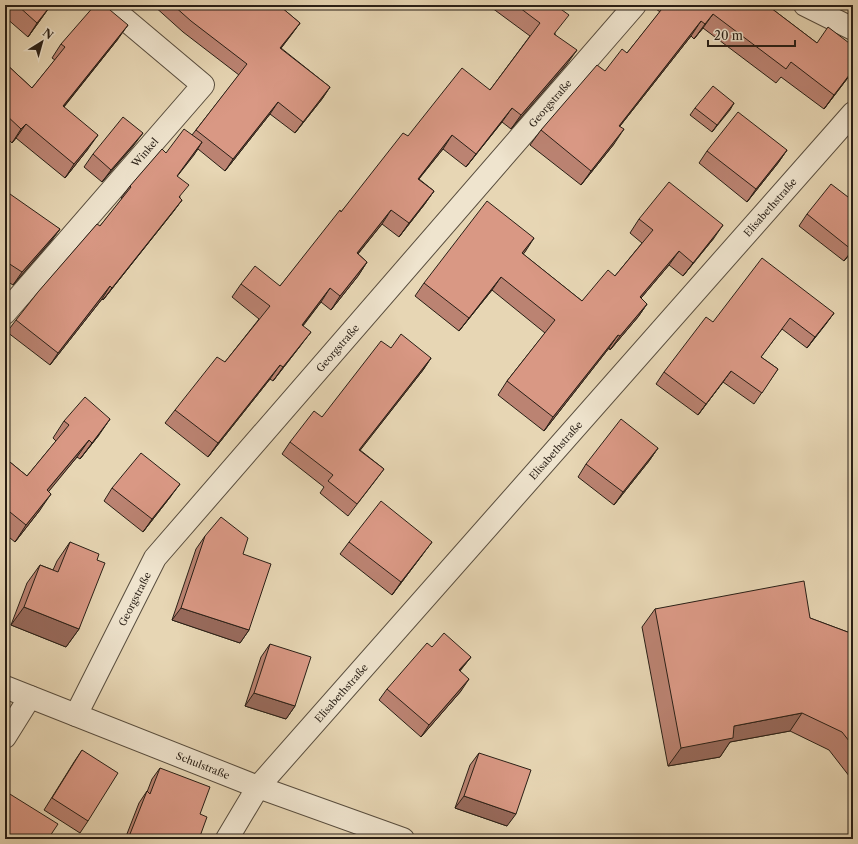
<svg xmlns="http://www.w3.org/2000/svg" width="858" height="844" font-family="'Libre Caslon Text',serif">
  <style>
    .lines { fill: none; stroke-linecap: round; stroke-linejoin: round }
    .minor-casing { stroke: #584d3e; stroke-width: 24 }
    .minor { stroke: #efe4ce; stroke-width: 22 }
    .wall { fill: #bb8372; stroke: #291f16 }
    .shaded-wall { fill: #986a5c; stroke: #291f16 }
    .building { fill: #d99884; stroke: #291f16 }
    .labels { text-anchor: middle; dominant-baseline: central; stroke-width: 4; stroke-linejoin: round; paint-order: stroke }
    .street-label { font-size: 10px; fill: #291f16; stroke: #efe4ce }
  </style>
  <rect width="100%" height="100%" fill="#e7d6b4"/>
  <filter id="stains"><feTurbulence type="fractalNoise" baseFrequency=".005" numOctaves="4"/><feColorMatrix values="0 0 0 0 .2 0 0 0 0 .09 0 0 0 0 .02 0 0 0 .5 -.17"/></filter>
  <radialGradient id="worn" r=".72"><stop offset=".6" stop-color="#630" stop-opacity="0"/><stop offset="1" stop-color="#630" stop-opacity=".3"/></radialGradient>
  <g class="lines">
    <g class="minor-casing">
      <g id="minor">
        <path d="M805,5L853,29"/>
        <path id="s1" d="M5,313L203,85L108,5"/>
        <path id="s2" d="M5,687L258,787L403,839"/>
        <path id="s3" d="M76,715L155,558L635,5"/>
        <path d="M5,737L30,697"/>
        <path id="s4" d="M227,839L258,787L853,113"/>
      </g>
    </g>
    <use href="#minor" class="minor"/>
  </g>
  <g class="wall">
    <path d="M5,5H51L28,37L5,17Z"/>
    <path d="M147,5H284L282,8L300,23L281,48L330,87L322,99L295,133L270,114L225,171L198,149L177,176L180,198L182,200L173,212L103,300L102,299L50,365L7,332L16,320L100,226L122,199L121,198L130,186L166,153L192,135L239,75L183,32L153,5L151,8Z"/>
    <path d="M488,5H555V34L567,64L511,129L502,122L466,167L443,149L419,179L434,191L424,205L399,237L382,224L358,254L367,262L358,276L331,310L321,302L303,326L301,345L273,381L270,379L208,457L165,423L175,410L225,362L259,319L232,297L241,284L280,286L341,212L408,136L490,90L530,36Z"/>
    <path d="M651,5H767L817,43L853,46V71L824,109L781,77L776,83L703,28L694,39L691,36L620,126L614,144L581,185L530,145L541,130L605,71L627,53L660,12Z"/>
    <path d="M118,39L64,107L88,149L65,178L16,138L12,143L5,136V63L32,88L55,60L52,58L61,44Z"/>
    <path d="M734,103L712,132L690,115L695,108Z"/>
    <path d="M134,145L102,182L84,167L93,154Z"/>
    <path d="M787,150L778,163L747,202L699,163L707,151Z"/>
    <path d="M853,191V250L844,261L799,226L807,214L848,197Z"/>
    <path d="M5,202L60,229L51,241L13,285L5,280Z"/>
    <path d="M639,219L714,238L683,276L669,265L641,298L647,304L638,317L610,350L609,348L544,431L498,395L507,381L545,333L492,290L459,331L415,296L424,283L523,254L582,301L615,276L642,243L630,233Z"/>
    <path d="M834,313L807,348L782,329L761,357L778,369L754,404L723,382L698,415L656,384L664,372L713,322Z"/>
    <path d="M391,348L431,358L423,370L360,450L384,469L375,481L348,516L320,493L324,487L282,454L290,442L322,417Z"/>
    <path d="M64,421L99,435L80,459L77,457L48,491L40,510L15,542L5,534V458L27,476L56,441L53,438Z"/>
    <path d="M658,448L649,461L614,505L578,477L586,464Z"/>
    <path d="M112,488L171,496L143,532L104,501Z"/>
    <path d="M205,536L243,554L249,630L240,643L172,620L196,549Z"/>
    <path d="M70,542L97,560L79,629L66,647L11,625L27,583L40,565L53,570L57,561Z"/>
    <path d="M349,542L423,554L392,595L340,554Z"/>
    <path d="M655,609L810,618L853,634V781L829,750L790,731L730,742L720,757L668,766L642,627Z"/>
    <path d="M270,644L295,706L286,719L245,706L261,657Z"/>
    <path d="M432,647L471,657L460,671L461,691L421,737L379,700L387,689Z"/>
    <path d="M82,750L88,821L80,833L44,810L74,762Z"/>
    <path d="M479,753L507,826L455,808L470,765Z"/>
    <path d="M160,768L200,814L199,839H125L139,803L147,791V792L152,779Z"/>
  </g>
  <g class="shaded-wall">
    <path d="M51,5L28,37L37,23Z"/>
    <path d="M713,14L703,28L694,39L705,24Z"/>
    <path d="M701,21L691,36L609,140L619,126Z"/>
    <path d="M300,23L292,34L272,60L280,48Z"/>
    <path d="M128,25L118,39L53,120L63,106Z"/>
    <path d="M577,50L567,64L511,129L521,115Z"/>
    <path d="M853,70V71L824,109L834,95Z"/>
    <path d="M330,87L322,99L295,133L303,122Z"/>
    <path d="M278,102L270,114L225,171L233,159Z"/>
    <path d="M734,103L730,110L712,132L717,125Z"/>
    <path d="M512,108L502,122L466,167L476,154Z"/>
    <path d="M26,124L16,138L12,143L21,129Z"/>
    <path d="M624,129L614,144L581,185L591,171Z"/>
    <path d="M143,133L134,145L102,182L111,170Z"/>
    <path d="M98,135L88,149L65,178L74,164Z"/>
    <path d="M452,135L443,149L408,192L418,179Z"/>
    <path d="M202,142L194,155L168,188L177,176Z"/>
    <path d="M787,150L778,163L747,202L756,189Z"/>
    <path d="M434,191L424,205L399,237L409,223Z"/>
    <path d="M182,200L173,212L103,300L112,288Z"/>
    <path d="M391,210L382,224L347,267L357,253Z"/>
    <path d="M723,225L714,238L683,276L693,263Z"/>
    <path d="M60,229L51,241L13,285L22,272Z"/>
    <path d="M534,238L525,252L512,267L522,253Z"/>
    <path d="M853,249V250L844,261Z"/>
    <path d="M679,251L669,265L630,311L640,297Z"/>
    <path d="M367,262L358,276L331,310L340,296Z"/>
    <path d="M501,277L492,290L459,331L469,318Z"/>
    <path d="M110,286L102,299L50,365L58,353Z"/>
    <path d="M330,288L321,302L292,339L302,325Z"/>
    <path d="M647,304L638,317L610,350L620,336Z"/>
    <path d="M834,313L826,324L807,348L815,337Z"/>
    <path d="M311,332L301,345L273,381L283,367Z"/>
    <path d="M618,335L609,348L544,431L553,417Z"/>
    <path d="M431,358L423,370L351,462L359,450Z"/>
    <path d="M280,365L270,379L208,457L218,443Z"/>
    <path d="M731,371L723,382L698,415L706,404Z"/>
    <path d="M110,419L99,435L80,459Z"/>
    <path d="M89,440L77,457L36,507L47,490Z"/>
    <path d="M658,448L649,461L614,505L623,492Z"/>
    <path d="M180,484L171,496L143,532L152,519Z"/>
    <path d="M51,494L40,510L15,542L26,525Z"/>
    <path d="M432,542L423,554L392,595L401,582Z"/>
    <path d="M24,607L79,629L66,647L11,625Z"/>
    <path d="M181,608L249,630L240,643L172,620Z"/>
    <path d="M471,657L462,668L450,682L459,670Z"/>
    <path d="M469,679L461,691L421,737L429,725Z"/>
    <path d="M254,693L295,706L286,719L245,706Z"/>
    <path d="M802,713L790,731L730,742L720,757L668,766L681,748L734,726Z"/>
    <path d="M464,796L516,814L507,826L455,808Z"/>
    <path d="M130,834L141,839H127Z"/>
  </g>
  <g class="building">
    <path d="M17,5H51L37,23Z"/>
    <path d="M95,5H104L128,25L63,106L98,135L74,164L26,124L21,129L5,114V63L32,88L65,47L61,44Z"/>
    <path d="M173,5H283L281,7L300,23L280,48L330,87L303,122L278,102L233,159L196,130L247,64L191,21Z"/>
    <path d="M516,5H555L569,15L554,34L577,50L521,115L512,108L476,154L452,135L418,179L434,191L409,223L391,210L357,253L367,262L340,296L330,288L302,325L311,332L283,367L280,365L218,443L175,410L217,357L225,362L270,306L241,284L255,266L280,286L340,210L341,212L403,133L408,136L462,68L490,90L540,23Z"/>
    <path d="M665,5H767L817,43L828,27L853,46V70L834,95L791,62L786,69L713,14L705,24L701,21L619,126L624,129L591,171L541,130L597,65L605,71L622,49L627,53Z"/>
    <path d="M713,86L734,103L717,125L695,108Z"/>
    <path d="M738,112L787,150L756,189L707,151Z"/>
    <path d="M123,117L143,133L111,170L93,154Z"/>
    <path d="M184,129L202,142L177,176L189,185L179,197L182,200L112,288L110,286L58,353L16,320L38,292L97,224L100,226L131,187L130,186L162,149L166,153Z"/>
    <path d="M669,182L723,225L693,263L679,251L640,297L647,304L620,336L618,335L553,417L507,381L555,320L501,277L469,318L424,283L487,201L534,238L522,253L582,301L608,270L615,276L653,230L639,219Z"/>
    <path d="M831,184L848,197L853,191V249L852,250L807,214Z"/>
    <path d="M10,194L60,229L22,272L5,261V202Z"/>
    <path d="M762,258L834,313L815,337L790,318L761,357L778,369L762,393L731,371L706,404L664,372L706,317L713,322Z"/>
    <path d="M401,334L431,358L359,450L384,469L357,504L328,481L333,475L290,442L314,411L322,417L381,341L391,348Z"/>
    <path d="M85,397L110,419L92,443L89,440L47,490L51,494L26,525L5,508V458L27,476L69,425L64,421Z"/>
    <path d="M621,419L658,448L623,492L586,464Z"/>
    <path d="M141,453L180,484L152,519L112,488Z"/>
    <path d="M381,501L432,542L401,582L349,542Z"/>
    <path d="M221,517L248,538L243,554L271,564L249,630L181,608L205,536Z"/>
    <path d="M70,542L99,554L97,560L105,563L79,629L24,607L40,565L58,572Z"/>
    <path d="M804,581L810,618L853,634V746L842,732L802,713L734,726L733,738L681,748L655,609Z"/>
    <path d="M444,633L471,657L459,670L469,679L429,725L387,689L427,643L432,647Z"/>
    <path d="M270,644L311,657L295,706L254,693Z"/>
    <path d="M82,750L118,773L88,821L52,798Z"/>
    <path d="M479,753L531,770L516,814L464,796Z"/>
    <path d="M160,768L210,787L200,814L207,817L199,839H141L130,834L147,791L150,794Z"/>
    <path d="M5,791L58,824L48,839H5Z"/>
  </g>
  <g class="labels">
    <g class="street-label">
      <text stroke="none"><textPath href="#s3" startOffset="778">Georgstraße</textPath></text>
      <text stroke="none"><textPath href="#s1" startOffset="213">Winkel</textPath></text>
      <text stroke="none"><textPath href="#s4" startOffset="834">Elisabethstraße</textPath></text>
      <text stroke="none"><textPath href="#s3" startOffset="454">Georgstraße</textPath></text>
      <text stroke="none"><textPath href="#s4" startOffset="510">Elisabethstraße</textPath></text>
      <text stroke="none"><textPath href="#s3" startOffset="130">Georgstraße</textPath></text>
      <text stroke="none"><textPath href="#s4" startOffset="186">Elisabethstraße</textPath></text>
      <text stroke="none"><textPath href="#s2" startOffset="213">Schulstraße</textPath></text>
    </g>
  </g>
  <rect width="858" height="844" fill="none" stroke="#e7d6b4" stroke-width="20"/>
  <rect x="6" y="6" width="846" height="832" fill="none" stroke="#291f16" stroke-width="2"/>
  <rect x="10" y="10" width="838" height="824" fill="none" stroke="#291f16"/>
  <g transform="translate(42 42) rotate(37)" stroke="#efe4ce" stroke-width="3" paint-order="stroke">
  <path d="M0-3L7 15L0 10L-7 15Z" fill="#291f16"/>
  <text y="-6" font-size="11" font-weight="bold" text-anchor="middle" fill="#291f16">N</text>
  </g>
  <path d="M708 40v6h87v-6" fill="none" stroke="#291f16" stroke-width="2"/>
  <text x="714" y="40" font-size="12" fill="#291f16" stroke="#efe4ce" stroke-width="3" paint-order="stroke">20 m</text>
  <rect width="100%" height="100%" filter="url(#stains)"/>
  <rect width="100%" height="100%" fill="url(#worn)"/>
</svg>
